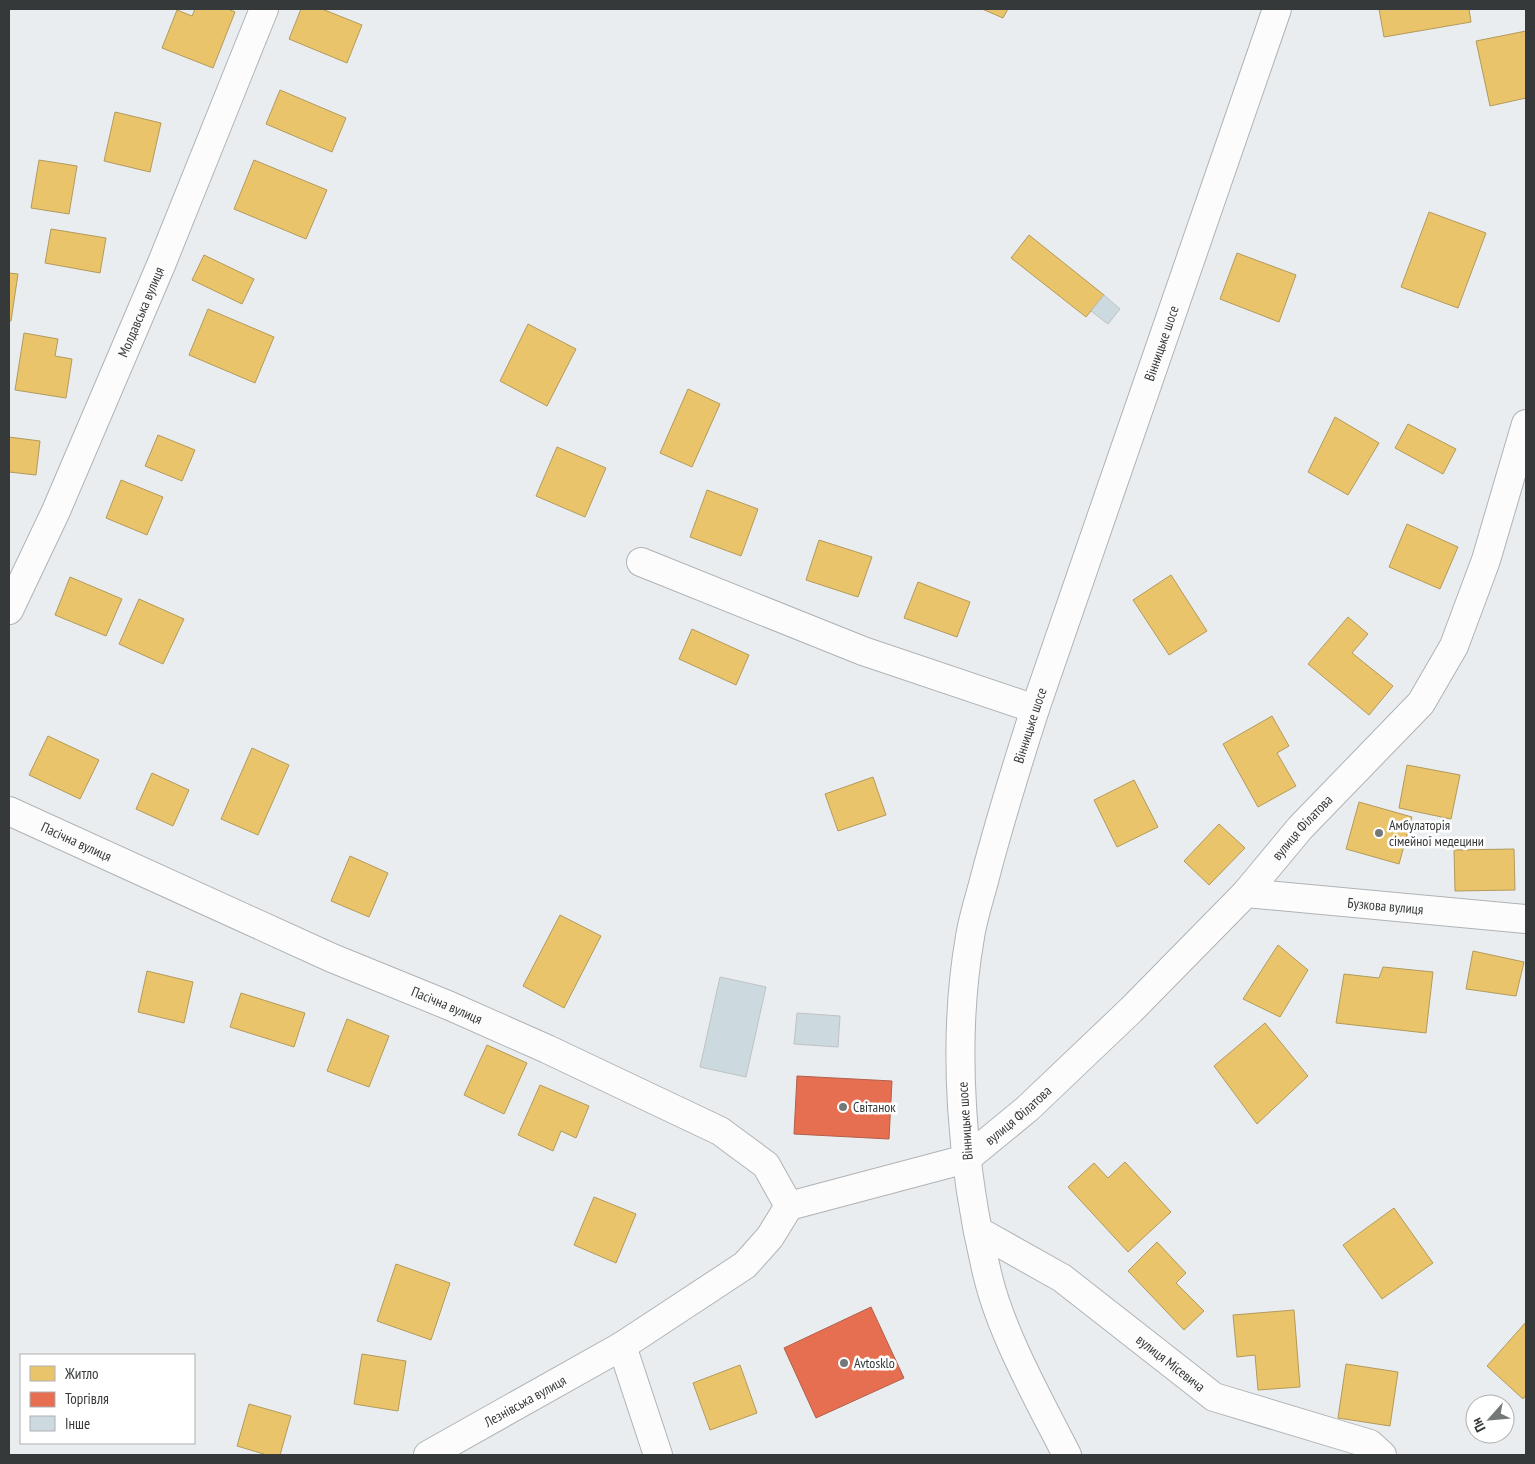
<svg xmlns="http://www.w3.org/2000/svg" width="1535" height="1464" font-family="'PT Sans Narrow',sans-serif">
  <style>
    .homes { fill: #e9c46a; stroke: #b39a5c }
    .shops { fill: #e76f51; stroke: #b25f4a }
    .building { fill: #ccd9df; stroke: #bfc2c4 }
    .lines { fill: none; stroke-linecap: round; stroke-linejoin: round }
    .minor-casing { stroke: #b0b3b5; stroke-width: 30 }
    .major-casing { stroke: #b0b3b5; stroke-width: 30 }
    .minor { stroke: #fcfcfd; stroke-width: 28 }
    .major { stroke: #fcfcfd; stroke-width: 28 }
    .poi-dot { fill: #757879; stroke: #fff; stroke-width: 2 }
    .labels { text-anchor: middle; dominant-baseline: central; stroke-width: 5; stroke-linejoin: round; paint-order: stroke }
    .street-label { font-size: 14px; fill: #36393a; stroke: #fff }
    .poi-label { font-size: 14px; fill: #36393a; stroke: #fff; text-anchor: start }
  </style>
  <rect width="100%" height="100%" fill="#e9edef"/>
  <g class="homes">
    <path d="M195,9H228L235,12L213,68L162,48L177,10L192,16Z"/>
    <path d="M301,9H322L362,25L347,63L289,39Z"/>
    <path d="M982,9H1008L1003,18Z"/>
    <path d="M1379,9H1469L1471,22L1384,37Z"/>
    <path d="M1526,31V98L1490,106L1476,41Z"/>
    <path d="M280,90L346,118L332,152L266,124Z"/>
    <path d="M115,112L161,123L150,172L104,161Z"/>
    <path d="M39,160L77,166L69,214L31,208Z"/>
    <path d="M254,160L327,190L306,239L234,209Z"/>
    <path d="M1429,212L1486,233L1458,308L1401,287Z"/>
    <path d="M51,229L106,238L100,273L45,263Z"/>
    <path d="M1029,235L1104,295L1086,317L1011,258Z"/>
    <path d="M1237,253L1296,275L1279,322L1220,299Z"/>
    <path d="M204,255L254,279L242,304L192,280Z"/>
    <path d="M9,273L18,274L11,321H9Z"/>
    <path d="M208,309L274,337L255,383L189,355Z"/>
    <path d="M528,324L576,349L547,406L500,381Z"/>
    <path d="M24,333L58,339L55,356L72,359L66,398L15,390Z"/>
    <path d="M688,389L720,404L692,467L660,453Z"/>
    <path d="M1335,417L1379,443L1348,495L1308,472Z"/>
    <path d="M1408,424L1456,449L1443,474L1395,448Z"/>
    <path d="M158,435L195,450L182,481L145,466Z"/>
    <path d="M9,437L40,441L36,475L9,472Z"/>
    <path d="M557,447L606,468L585,517L536,496Z"/>
    <path d="M121,480L163,497L147,535L106,518Z"/>
    <path d="M707,490L758,509L741,556L690,537Z"/>
    <path d="M1407,524L1458,547L1440,589L1389,567Z"/>
    <path d="M819,540L872,557L858,597L806,580Z"/>
    <path d="M1171,575L1207,631L1169,655L1133,600Z"/>
    <path d="M70,577L122,599L106,636L55,615Z"/>
    <path d="M918,582L970,602L957,637L904,618Z"/>
    <path d="M139,599L184,619L163,664L119,644Z"/>
    <path d="M1348,617L1368,634L1352,653L1393,686L1369,715L1308,664Z"/>
    <path d="M692,629L749,655L736,685L679,659Z"/>
    <path d="M1272,716L1289,746L1277,753L1296,786L1258,807L1223,744Z"/>
    <path d="M48,736L99,760L80,799L29,775Z"/>
    <path d="M252,748L289,765L258,835L221,819Z"/>
    <path d="M1407,765L1460,775L1451,819L1399,808Z"/>
    <path d="M152,773L189,790L173,826L136,809Z"/>
    <path d="M873,777L886,815L838,831L825,794Z"/>
    <path d="M1134,780L1158,827L1117,847L1094,800Z"/>
    <path d="M1359,802L1412,817L1399,864L1346,849Z"/>
    <path d="M1219,824L1245,848L1209,885L1184,861Z"/>
    <path d="M1514,849L1515,890L1455,891L1454,850Z"/>
    <path d="M350,856L388,873L369,917L331,901Z"/>
    <path d="M560,915L601,936L564,1008L523,986Z"/>
    <path d="M1278,945L1308,970L1280,1017L1243,999Z"/>
    <path d="M1473,951L1524,962L1516,996L1466,989Z"/>
    <path d="M1383,967L1433,972L1426,1033L1336,1023L1344,974L1379,978Z"/>
    <path d="M147,971L193,982L184,1023L138,1012Z"/>
    <path d="M241,993L305,1013L294,1047L230,1027Z"/>
    <path d="M347,1019L389,1036L369,1087L327,1071Z"/>
    <path d="M1265,1023L1308,1076L1257,1124L1214,1066Z"/>
    <path d="M487,1045L527,1063L504,1114L464,1095Z"/>
    <path d="M540,1085L589,1106L576,1138L561,1131L553,1151L518,1135Z"/>
    <path d="M1125,1162L1171,1212L1128,1252L1068,1187L1094,1163L1108,1178Z"/>
    <path d="M594,1197L636,1214L616,1263L574,1245Z"/>
    <path d="M1394,1208L1433,1263L1382,1299L1343,1245Z"/>
    <path d="M1157,1242L1186,1273L1176,1283L1204,1311L1184,1330L1128,1271Z"/>
    <path d="M396,1264L450,1283L431,1340L377,1321Z"/>
    <path d="M1294,1310L1300,1387L1258,1390L1255,1355L1237,1357L1233,1315Z"/>
    <path d="M1526,1322V1395L1523,1399L1487,1366Z"/>
    <path d="M362,1354L406,1361L398,1411L354,1404Z"/>
    <path d="M1346,1364L1398,1372L1390,1426L1338,1418Z"/>
    <path d="M740,1365L757,1413L710,1430L693,1383Z"/>
    <path d="M249,1404L291,1416L280,1455H267L237,1446Z"/>
  </g>
  <g class="shops">
    <path d="M797,1076L892,1081L889,1139L794,1134Z"/>
    <path d="M871,1307L904,1378L816,1418L784,1348Z"/>
  </g>
  <g class="building">
    <path d="M1104,295L1120,309L1108,324L1091,311Z"/>
    <path d="M720,977L766,987L746,1077L700,1067Z"/>
    <path d="M797,1013L840,1016L838,1047L794,1044Z"/>
  </g>
  <g class="lines">
    <g class="minor-casing">
      <g id="minor">
        <path d="M641,562L863,651L1035,709"/>
        <path id="s1" d="M9,610L56,511L161,265L264,9"/>
        <path id="s2" d="M9,811L332,958L450,1006L547,1049L720,1131L766,1165L789,1206L770,1237L745,1265L622,1346L428,1455"/>
        <path id="s3" d="M1246,893L1526,919"/>
        <path id="s4" d="M789,1206L966,1159L1027,1109L1131,1010L1246,893L1300,828L1421,703L1454,646L1486,560L1526,424"/>
        <path id="s5" d="M980,1232L1062,1278L1214,1397L1370,1444L1382,1455"/>
        <path d="M622,1346L658,1455"/>
      </g>
    </g>
    <g class="major-casing">
      <g id="major">
        <path id="s6" d="M1067,1455C1040,1402 1002,1335 988,1277C962,1172 951,1045 970,937C973,917 980,897 985,877C1000,820 1017,765 1035,709L1277,9"/>
      </g>
    </g>
    <use href="#minor" class="minor"/>
    <use href="#major" class="major"/>
  </g>
  <g class="poi-dot">
    <circle cx="1379" cy="833" r="5"/>
    <circle cx="843" cy="1107" r="5"/>
    <circle cx="844" cy="1363" r="5"/>
  </g>
  <g class="labels">
    <g class="street-label">
      <text stroke="none"><textPath href="#s1" startOffset="326">Молдавська вулиця</textPath></text>
      <text stroke="none"><textPath href="#s6" startOffset="1162">Вінницьке шосе</textPath></text>
      <text stroke="none"><textPath href="#s6" startOffset="758">Вінницьке шосе</textPath></text>
      <text stroke="none"><textPath href="#s4" startOffset="656">вулиця Філатова</textPath></text>
      <text stroke="none"><textPath href="#s2" startOffset="74">Пасічна вулиця</textPath></text>
      <text stroke="none"><textPath href="#s3" startOffset="140">Бузкова вулиця</textPath></text>
      <text stroke="none"><textPath href="#s2" startOffset="479">Пасічна вулиця</textPath></text>
      <text stroke="none"><textPath href="#s4" startOffset="251">вулиця Філатова</textPath></text>
      <text transform="translate(965 1121) rotate(-94)">Вінницьке шосе</text>
      <text stroke="none"><textPath href="#s5" startOffset="232">вулиця Місевича</textPath></text>
      <text transform="translate(525 1401) rotate(-29)">Лезнівська вулиця</text>
    </g>
    <g class="poi-label">
      <text x="1389" y="825">Амбулаторія<tspan x="1389" dy="16">сімейної медецини</tspan></text>
      <text x="853" y="1107">Світанок</text>
      <text x="854" y="1363">Avtosklo</text>
    </g>
  </g>
  <rect width="1535" height="1464" fill="none" stroke="#36393a" stroke-width="20"/>
  <rect x="20" y="1354" width="175" height="90" fill="#ffffff" stroke="#afb0b0"/>
  <rect x="30" y="1366" width="25" height="15" fill="#e9c46a" stroke="#afb0b0"/>
  <text x="65" y="1379" font-size="15" fill="#36393a">Житло</text>
  <rect x="30" y="1392" width="25" height="15" fill="#e76f51" stroke="#afb0b0"/>
  <text x="65" y="1404" font-size="15" fill="#36393a">Торгівля</text>
  <rect x="30" y="1416" width="25" height="15" fill="#ccd9df" stroke="#afb0b0"/>
  <text x="65" y="1429" font-size="15" fill="#36393a">Інше</text>
  <g transform="translate(1490 1419) rotate(243)"><circle r="24" fill="#ffffff" stroke="#afb0b0"/>
  <path d="M0-4L9 19L0 12L-9 19Z" fill="#757879"/>
  <text y="-8" font-size="14" font-weight="bold" text-anchor="middle" fill="#36393a">Пн</text>
  </g>
</svg>
